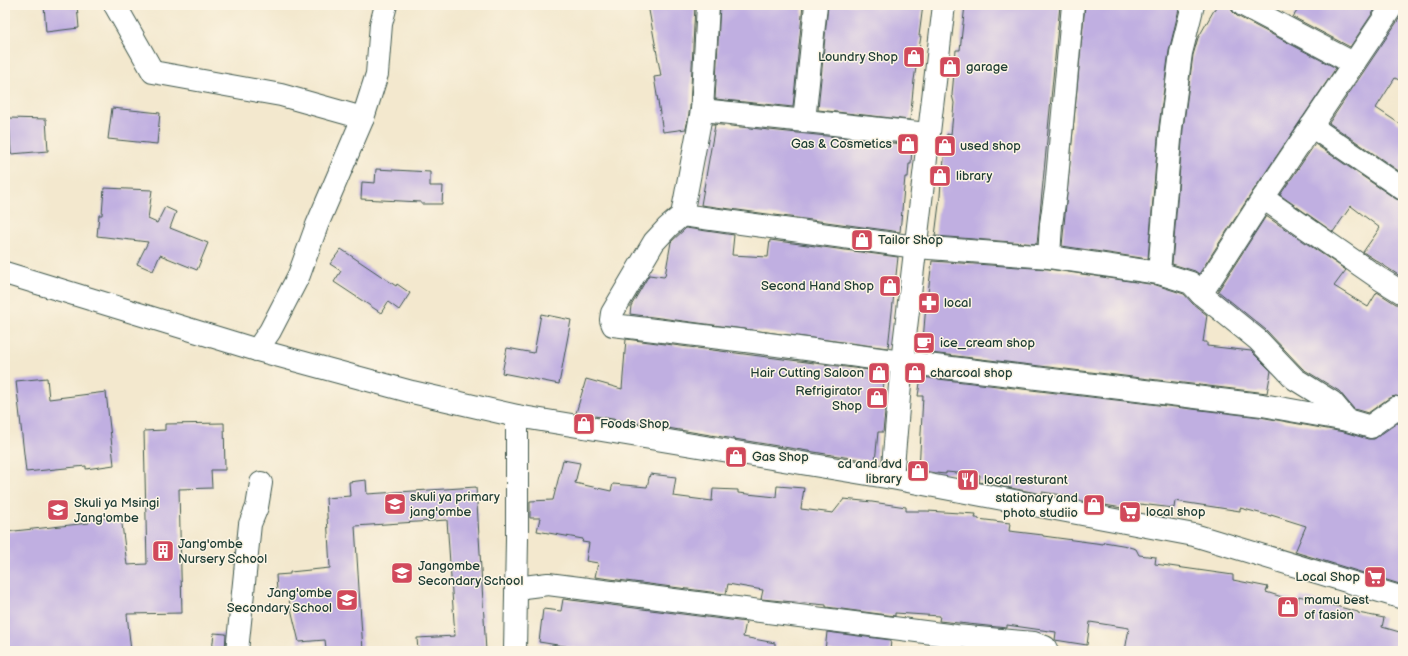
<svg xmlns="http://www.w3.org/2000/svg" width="1408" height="656" font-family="'Balsamiq Sans',sans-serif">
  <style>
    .building { fill: #c0afe1 }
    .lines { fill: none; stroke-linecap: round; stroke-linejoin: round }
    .minor-casing { stroke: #3f574b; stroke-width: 24 }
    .major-casing { stroke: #3f574b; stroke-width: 24 }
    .minor { stroke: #fff; stroke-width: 22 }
    .major { stroke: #fff; stroke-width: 22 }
    .labels { text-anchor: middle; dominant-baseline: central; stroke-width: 3; stroke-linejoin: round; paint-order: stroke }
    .poi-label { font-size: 13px; fill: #1f3d34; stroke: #fcf5e5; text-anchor: start }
  </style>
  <rect width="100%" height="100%" fill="#fcf5e5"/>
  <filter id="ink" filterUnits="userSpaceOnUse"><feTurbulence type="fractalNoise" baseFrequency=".025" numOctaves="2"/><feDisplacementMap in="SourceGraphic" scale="8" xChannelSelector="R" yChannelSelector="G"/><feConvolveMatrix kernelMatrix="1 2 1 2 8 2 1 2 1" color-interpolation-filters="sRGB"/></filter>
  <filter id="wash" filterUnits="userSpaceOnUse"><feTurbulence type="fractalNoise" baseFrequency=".012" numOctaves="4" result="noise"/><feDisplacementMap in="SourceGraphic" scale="16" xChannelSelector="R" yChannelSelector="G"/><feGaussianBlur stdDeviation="0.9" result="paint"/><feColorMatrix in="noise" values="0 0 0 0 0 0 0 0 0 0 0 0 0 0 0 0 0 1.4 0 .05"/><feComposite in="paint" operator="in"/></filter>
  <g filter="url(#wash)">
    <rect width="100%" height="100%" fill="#f3e8ce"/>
    <g id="blocks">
      <g class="building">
        <path d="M44,5H77L79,28L46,32Z"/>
        <path d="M648,5H695L690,108L686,129L663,132L654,77L661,76Z"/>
        <path d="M720,5H803L793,107L715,99Z"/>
        <path d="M828,5H923L919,36H921L914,80L910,120L818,110Z"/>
        <path d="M965,5H1060L1037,244L935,236L940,196L942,168H943L947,134L951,135L954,103L952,95L956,50H960Z"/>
        <path d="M1085,5H1180L1169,51L1159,126L1148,259L1062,246Z"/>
        <path d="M1217,5H1231L1232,11L1237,16L1336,68L1253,191L1199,274L1195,271L1172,264L1183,129L1193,55L1198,38Z"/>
        <path d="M1301,5H1378L1350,47L1293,17Z"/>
        <path d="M1403,13V82L1395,78L1376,108L1403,126V174L1329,123Z"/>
        <path d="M112,108L160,113L157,144L108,139Z"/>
        <path d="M9,118L46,119L48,151L11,154Z"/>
        <path d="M712,124L912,145L911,164H909L908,177H905L900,232L701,205L715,125H712Z"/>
        <path d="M1315,144L1396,199L1403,201V278L1363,252L1380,228L1351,206L1333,232L1280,195Z"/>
        <path d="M376,169L430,172V186H443L442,204H421V202L361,199L362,182L375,183Z"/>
        <path d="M104,188L152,190L148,219L157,223L165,207L176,212L170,228L208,243L197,270L160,255L153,271L137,264L148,242L97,236L99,215H102Z"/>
        <path d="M1266,216L1346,270L1334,286L1368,307L1377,292L1396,304L1403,305V398L1396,396L1389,398L1368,413L1354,409L1339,391L1303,369L1266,330L1218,291Z"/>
        <path d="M686,228L734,235L732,255L768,257L770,240L898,257L888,348L630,314L631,306L649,275L664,277L665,276L671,242Z"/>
        <path d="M341,249L396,286L397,284L410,293L399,310L388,302L381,313L334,282L341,271L330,264Z"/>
        <path d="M932,261L1048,269L1156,285L1184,294L1193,304L1207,315L1203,342H1207V346L1251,351L1271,371L1267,393L922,352L927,293H928Z"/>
        <path d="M541,314L571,320L559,384L502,373L507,348L534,353Z"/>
        <path d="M626,339L885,372L882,402L886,403L883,432H878L875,462L576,413L586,379L622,389Z"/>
        <path d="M921,377L1260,417L1344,432L1368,439H1374L1397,423L1403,424V585L1295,552L1306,526L1271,515V516L1240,508V511L1175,501L1174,508L1140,504L1139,511L1076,500V497L1042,492V494L979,482L980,475L946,472V474L935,473L919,470L923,396H918Z"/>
        <path d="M47,378L49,399L106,392L114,465L86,469V466L26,472L16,381Z"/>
        <path d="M224,423L225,470H211L212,488L179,489L182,613L127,614L131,651H5V532L89,523L88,520L121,516L127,565L147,564L144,431L165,430V424Z"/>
        <path d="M563,460L580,463L575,483L611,491L613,484L647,487L650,474L676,477L673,496L712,501L713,489L738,490V493L776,497L777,486L804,488L801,509L833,513L844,499L872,502L906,507V511H927L976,514L975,518H978V519L1010,523L1009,531L1043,535V536L1103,544L1104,542L1128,546L1129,547L1136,549L1139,555L1156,557L1155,564L1233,575V580L1268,587L1266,592L1298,602L1299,596L1358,612V613L1384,618L1382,627L1403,633V651H1125L1129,628L1090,622L1087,645L1055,640L1056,632L1007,625V628L939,621L940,616L895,613V616L826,607V605L761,599L763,590L728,584L726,594L595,577L598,563L586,561L589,543L582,542L583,539L537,531L540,518H530V501L553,500Z"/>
        <path d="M366,480L367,494L476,487L486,651H418L417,638L455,636L447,520L355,526L363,651H334L333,648H326L325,640L299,642L287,592H277L276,575L290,574V572L330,568L326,498L350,496L349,482Z"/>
        <path d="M563,599L746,622L743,637L775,643V651H595L539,642L543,609L561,611Z"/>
        <path d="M827,632L891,640L890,651H825Z"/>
        <path d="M214,633L226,634L225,651H212Z"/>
        <path d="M937,646L955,648L983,651H936Z"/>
      </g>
    </g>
  </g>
  <g filter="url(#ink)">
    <use href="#blocks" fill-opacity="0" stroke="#3f574b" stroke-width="1"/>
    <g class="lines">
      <g class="minor-casing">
        <g id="minor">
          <path d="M115,5L153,72L281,95L363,118"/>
          <path d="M708,5L702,110L682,215L668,227L654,242L612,313L611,320L613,325L754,342L902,362L1262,405L1347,420L1371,427L1375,423L1396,408L1403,412"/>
          <path d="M1243,5L1353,63"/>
          <path d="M702,110L928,134"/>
          <path d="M804,121L816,5"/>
          <path d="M1311,126L1403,189"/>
          <path d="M1263,198L1380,279L1403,293"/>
          <path d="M682,215L916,247L1049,257L1051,224L1056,189L1073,5"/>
          <path d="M1049,257L1159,273L1171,128L1181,53L1193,5"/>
          <path d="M1159,273L1191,283L1201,294L1258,340L1295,379L1332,402L1347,420"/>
          <path d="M1201,294L1263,198L1393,5"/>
          <path d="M257,350L270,331L299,275L317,225L363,118L377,74L381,24L386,5"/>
          <path d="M892,478L902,362L944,5"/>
          <path d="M516,588L548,584L956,636L1034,643L1045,647L1047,651"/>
          <path d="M237,651L250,524L257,507L261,483"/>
          <path d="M515,651L517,539V416"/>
        </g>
      </g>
      <g class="major-casing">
        <path id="major" d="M5,273L257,350L412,392L517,416L892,478L1194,535L1403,598"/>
      </g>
      <use href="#minor" class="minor"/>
      <use href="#major" class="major"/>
    </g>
  </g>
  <defs>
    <g id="shop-square" transform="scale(1.15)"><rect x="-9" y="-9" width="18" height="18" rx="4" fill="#d1495b" stroke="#fcf5e5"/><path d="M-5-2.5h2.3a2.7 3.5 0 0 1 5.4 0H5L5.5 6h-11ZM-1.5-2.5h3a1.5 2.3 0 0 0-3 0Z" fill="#fff"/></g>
    <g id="pharmacy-square" transform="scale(1.15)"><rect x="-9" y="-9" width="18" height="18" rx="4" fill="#d1495b" stroke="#fcf5e5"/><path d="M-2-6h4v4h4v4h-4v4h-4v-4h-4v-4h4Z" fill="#fff"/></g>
    <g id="cafe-square" transform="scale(1.15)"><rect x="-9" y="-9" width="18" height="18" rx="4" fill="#d1495b" stroke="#fcf5e5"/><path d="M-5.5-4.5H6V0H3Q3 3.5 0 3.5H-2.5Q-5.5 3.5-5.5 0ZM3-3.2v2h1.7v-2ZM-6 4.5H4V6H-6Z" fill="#fff"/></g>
    <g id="restaurant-square" transform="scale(1.15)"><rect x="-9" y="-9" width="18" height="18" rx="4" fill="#d1495b" stroke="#fcf5e5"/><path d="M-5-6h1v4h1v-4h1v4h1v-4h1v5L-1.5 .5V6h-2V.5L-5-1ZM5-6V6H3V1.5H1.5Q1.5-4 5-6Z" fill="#fff"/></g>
    <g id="school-square" transform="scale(1.15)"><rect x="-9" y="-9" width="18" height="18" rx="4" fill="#d1495b" stroke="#fcf5e5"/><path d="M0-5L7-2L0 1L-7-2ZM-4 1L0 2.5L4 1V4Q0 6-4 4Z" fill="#fff"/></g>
    <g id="supermarket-square" transform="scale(1.15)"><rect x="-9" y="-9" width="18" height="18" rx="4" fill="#d1495b" stroke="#fcf5e5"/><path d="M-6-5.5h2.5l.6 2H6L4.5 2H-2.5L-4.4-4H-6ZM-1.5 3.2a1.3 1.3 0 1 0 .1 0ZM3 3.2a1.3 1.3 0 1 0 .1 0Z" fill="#fff"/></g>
    <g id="building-square" transform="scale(1.15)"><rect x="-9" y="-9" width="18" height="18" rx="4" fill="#d1495b" stroke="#fcf5e5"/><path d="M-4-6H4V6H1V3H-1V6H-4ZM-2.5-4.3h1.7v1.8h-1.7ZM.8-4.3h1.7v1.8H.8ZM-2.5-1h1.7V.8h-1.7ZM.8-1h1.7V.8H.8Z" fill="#fff"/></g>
  </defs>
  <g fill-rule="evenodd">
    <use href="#shop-square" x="914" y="57"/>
    <use href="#shop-square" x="950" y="67"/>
    <use href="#shop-square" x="908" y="144"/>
    <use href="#shop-square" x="945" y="146"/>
    <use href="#shop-square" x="940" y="176"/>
    <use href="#shop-square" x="862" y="240"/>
    <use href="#shop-square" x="890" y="286"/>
    <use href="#pharmacy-square" x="929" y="303"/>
    <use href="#cafe-square" x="924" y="343"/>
    <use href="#shop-square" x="879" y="373"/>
    <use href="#shop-square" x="915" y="373"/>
    <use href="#shop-square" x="877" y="398"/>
    <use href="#shop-square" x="584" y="424"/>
    <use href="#shop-square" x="736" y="457"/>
    <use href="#shop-square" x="918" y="471"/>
    <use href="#restaurant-square" x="968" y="480"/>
    <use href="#school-square" x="395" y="504"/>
    <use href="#shop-square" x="1094" y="505"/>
    <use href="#school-square" x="58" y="510"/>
    <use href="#supermarket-square" x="1130" y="512"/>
    <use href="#building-square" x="163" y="551"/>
    <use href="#school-square" x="402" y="573"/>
    <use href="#supermarket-square" x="1375" y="577"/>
    <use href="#school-square" x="347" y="600"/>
    <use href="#shop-square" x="1288" y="607"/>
  </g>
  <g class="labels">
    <g class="poi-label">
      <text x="898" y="57" text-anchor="end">Loundry Shop</text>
      <text x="966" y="67">garage</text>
      <text x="892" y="144" text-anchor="end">Gas &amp; Cosmetics</text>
      <text x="960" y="146">used shop</text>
      <text x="956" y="176">library</text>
      <text x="878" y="240">Tailor Shop</text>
      <text x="874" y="286" text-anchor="end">Second Hand Shop</text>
      <text x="944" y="303">local</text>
      <text x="940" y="343">ice_cream shop</text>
      <text x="864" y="373" text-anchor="end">Hair Cutting Saloon</text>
      <text x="930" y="373">charcoal shop</text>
      <text x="862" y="391" text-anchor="end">Refrigirator<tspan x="862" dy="15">Shop</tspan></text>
      <text x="600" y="424">Foods Shop</text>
      <text x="752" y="457">Gas Shop</text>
      <text x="902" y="464" text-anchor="end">cd and dvd<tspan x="902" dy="15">library</tspan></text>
      <text x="984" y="480">local resturant</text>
      <text x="410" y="497">skuli ya primary<tspan x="410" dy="15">jang'ombe</tspan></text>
      <text x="1078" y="498" text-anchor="end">stationary and<tspan x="1078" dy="15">photo studiio</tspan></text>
      <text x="74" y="503">Skuli ya Msingi<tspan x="74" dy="15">Jang'ombe</tspan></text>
      <text x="1146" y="512">local shop</text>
      <text x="178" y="544">Jang'ombe<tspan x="178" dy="15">Nursery School</tspan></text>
      <text x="418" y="566">Jangombe<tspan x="418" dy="15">Secondary School</tspan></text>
      <text x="1360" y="577" text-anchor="end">Local Shop</text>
      <text x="332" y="593" text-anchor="end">Jang'ombe<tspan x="332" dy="15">Secondary School</tspan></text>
      <text x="1304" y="600">mamu best<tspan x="1304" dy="15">of fasion</tspan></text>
    </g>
  </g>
  <rect width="1408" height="656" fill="none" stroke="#fcf5e5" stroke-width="20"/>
</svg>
